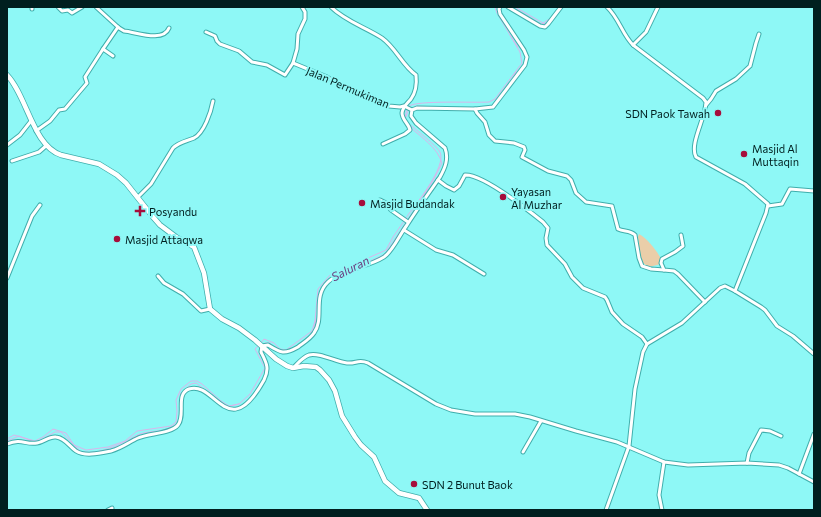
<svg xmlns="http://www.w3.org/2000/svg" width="821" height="517" font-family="Commissioner,sans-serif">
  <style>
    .green { fill: #eacea9 }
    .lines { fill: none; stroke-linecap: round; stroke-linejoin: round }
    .stream { stroke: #d9b6eb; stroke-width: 1 }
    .street-casing { stroke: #3faeac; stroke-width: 5 }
    .secondary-casing { stroke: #3faeac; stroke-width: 6 }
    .street { stroke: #fff; stroke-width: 3 }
    .secondary { stroke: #fff; stroke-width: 4.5 }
    .poi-dot { fill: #a60d3b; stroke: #8ef8f6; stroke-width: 1.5 }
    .labels { text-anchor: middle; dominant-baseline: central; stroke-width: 4; stroke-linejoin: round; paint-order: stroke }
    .street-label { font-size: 11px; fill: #001f1f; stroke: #8ef8f6 }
    .poi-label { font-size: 11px; fill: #001f1f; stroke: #8ef8f6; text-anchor: start }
    .water-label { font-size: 12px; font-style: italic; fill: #6a3f80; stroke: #8ef8f6 }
  </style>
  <rect width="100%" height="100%" fill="#8ef8f6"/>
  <path class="green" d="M639,234C648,239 658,252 662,261L661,264L649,267L641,262L638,237Z"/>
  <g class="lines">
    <g class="stream">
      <path d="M512,7L541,24L548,23"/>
      <path d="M515,7L543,23L551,18"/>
      <path d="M510,35L518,47"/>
      <path d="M511,81L516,72"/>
      <path d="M409,106C417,100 474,103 489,102L495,99L522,63L520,52L497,13L495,7"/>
      <path d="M412,108L417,106L436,107"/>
      <path d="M405,117L407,109"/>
      <path d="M405,119L409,109"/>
      <path d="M405,219C415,205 447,167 440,152C437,146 415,129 408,123"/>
      <path d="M364,264L385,254L433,181L442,163C437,147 422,138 410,127"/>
      <path d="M314,330L316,319"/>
      <path d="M260,344L264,339L274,343L280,349L286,350L312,331L315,321L318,289L330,275L386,250L393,237L404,221"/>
      <path d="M263,344L265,343H270L275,348"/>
      <path d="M294,348L306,339"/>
      <path d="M180,394L191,384L196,383L211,394"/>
      <path d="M230,406L239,404"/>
      <path d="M7,439L14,435L35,441L43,437L53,429L66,433L74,445L86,450L108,447L125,441L137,431L171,426L176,422L177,411L176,400L181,389L191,381H197L202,384L221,401L229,406L239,404L250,394L265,368L255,349L258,346"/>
      <path d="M7,441L19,436L34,442"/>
      <path d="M39,441L55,432H61L80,451"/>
      <path d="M83,452C96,454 111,448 123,443C129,440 134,436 140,434C151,430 167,433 176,424"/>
    </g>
    <g class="street-casing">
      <g id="street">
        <path d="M58,7L62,11L68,10L72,13L82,7"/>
        <path d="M96,7L119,28L124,31C136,32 163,43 169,28"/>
        <path d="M331,7C345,21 365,27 382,38C396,48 402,65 416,75C417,84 416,92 411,99C407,104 403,106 402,113C402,120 409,124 410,130L405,134L383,144"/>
        <path d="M508,7L540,26L545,27L548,24L561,7"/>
        <path d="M607,7C619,18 622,34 633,45L703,98L706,102C706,117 689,144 696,157L745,184L768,204L766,213L735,291"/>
        <path d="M32,9V7"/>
        <path d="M206,32L215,36L217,41L220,44L239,51L252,62L267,65L285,75L293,63L327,77L343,87L374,98L389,106L400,107L404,106L412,110"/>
        <path d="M633,45L646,32L658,7"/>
        <path d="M103,49L118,27"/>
        <path d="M293,63L297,49L298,34L305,19V12L302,7"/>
        <path d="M706,105L711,99L716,91L736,79L750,66L756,43L759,34"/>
        <path d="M475,109L477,113L485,122L489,135L495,141L514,143L524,147L525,150L522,157L548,171L567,176L571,180L576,193L586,202L612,206L618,229C624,232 630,230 635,235L639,258L642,266L651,269L664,270"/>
        <path d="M36,131L50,121L59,110L65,109L87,83L85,77L103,49L113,56"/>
        <path d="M7,145L20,135L31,121"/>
        <path d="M12,161L39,152L47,145"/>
        <path d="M438,180L446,186L454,190L459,186L465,175C482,174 528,210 543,222L548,228L546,238L547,245L565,264L572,277L583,288L605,297L607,300L612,312L623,324L642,337L647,344"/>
        <path d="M138,197L151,184L173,148C179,142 187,141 194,138C204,133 211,112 213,101"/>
        <path d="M380,200L386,203L391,210L408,222"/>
        <path d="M768,206L782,204L790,189L814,191"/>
        <path d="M404,230L436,250L453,255L484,274"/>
        <path d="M681,235L683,246L675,252L662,259L661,263L664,270L674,271L678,274L705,302"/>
        <path d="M158,276L164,283L183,294L201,311L210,309"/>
        <path d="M7,278L32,216L40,205"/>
        <path d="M294,367C298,363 303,357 309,355C319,352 336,362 347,363C356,364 358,359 368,363L436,404L451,410L475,414H515L530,417L576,431L617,442L664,462L688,465L747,463L779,465L788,468L814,482"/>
        <path d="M7,444C22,438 25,445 37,443C44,442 49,436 56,437C65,438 69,446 76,451C85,457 101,453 111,451C122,448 129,442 138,438C148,433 171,434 178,425C186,415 175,394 189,389C215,380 228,445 264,380C270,368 266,362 261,352L262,346L268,345C281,353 284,355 298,347C303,343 310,339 314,333C325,318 312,297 328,282C342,269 367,268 384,257C393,251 400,234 407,225C417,209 429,193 440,177C445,168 449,159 445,148L416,123L411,116L412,110L417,108L475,109L493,107L525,65L527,57L524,50L500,14L499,9L500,7"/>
        <path d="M523,452L541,421"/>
        <path d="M747,463L749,453L761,430L770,431L781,436"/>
        <path d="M799,474L814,434"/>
        <path d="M108,510L112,508"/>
        <path d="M606,510L629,446L635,389L643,352L647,344L682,323L720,288L725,286L735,291L761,307L765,310L777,326L793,336L814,354"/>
        <path d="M662,510L659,495L664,462"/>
      </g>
    </g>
    <g class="secondary-casing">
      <path id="secondary" d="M7,75C27,96 33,146 61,155L99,164L117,175L126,183L153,217L160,225L176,237L194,247L204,273L210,309L222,319L239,328L255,340L276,359L287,366L293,368L304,366L316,367L320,370L329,380L335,391L342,416L355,437L361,445L374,457L385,481L399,493L419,498L427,510"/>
    </g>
    <use href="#street" class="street"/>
    <use href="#secondary" class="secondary"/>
  </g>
  <g class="poi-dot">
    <circle cx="718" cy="113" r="4"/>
    <circle cx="744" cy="154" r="4"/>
    <circle cx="503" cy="197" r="4"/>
    <circle cx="362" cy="203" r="4"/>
    <path d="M138 205h4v4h4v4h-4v4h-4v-4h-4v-4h4z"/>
    <circle cx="117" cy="239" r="4"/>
    <circle cx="414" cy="484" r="4"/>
  </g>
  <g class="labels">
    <g class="street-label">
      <text transform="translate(348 87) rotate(23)">Jalan Permukiman</text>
    </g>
    <g class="poi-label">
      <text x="710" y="113" text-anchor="end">SDN Paok Tawah</text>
      <text x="752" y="148">Masjid Al<tspan x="752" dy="13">Muttaqin</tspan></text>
      <text x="511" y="191">Yayasan<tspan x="511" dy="13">Al Muzhar</tspan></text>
      <text x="370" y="203">Masjid Budandak</text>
      <text x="149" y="211">Posyandu</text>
      <text x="125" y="239">Masjid Attaqwa</text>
      <text x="422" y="484">SDN 2 Bunut Baok</text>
    </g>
    <g class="water-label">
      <text transform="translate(350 268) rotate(-27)">Saluran</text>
    </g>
  </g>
  <rect width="821" height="517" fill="none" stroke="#001f1f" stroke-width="16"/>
</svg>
